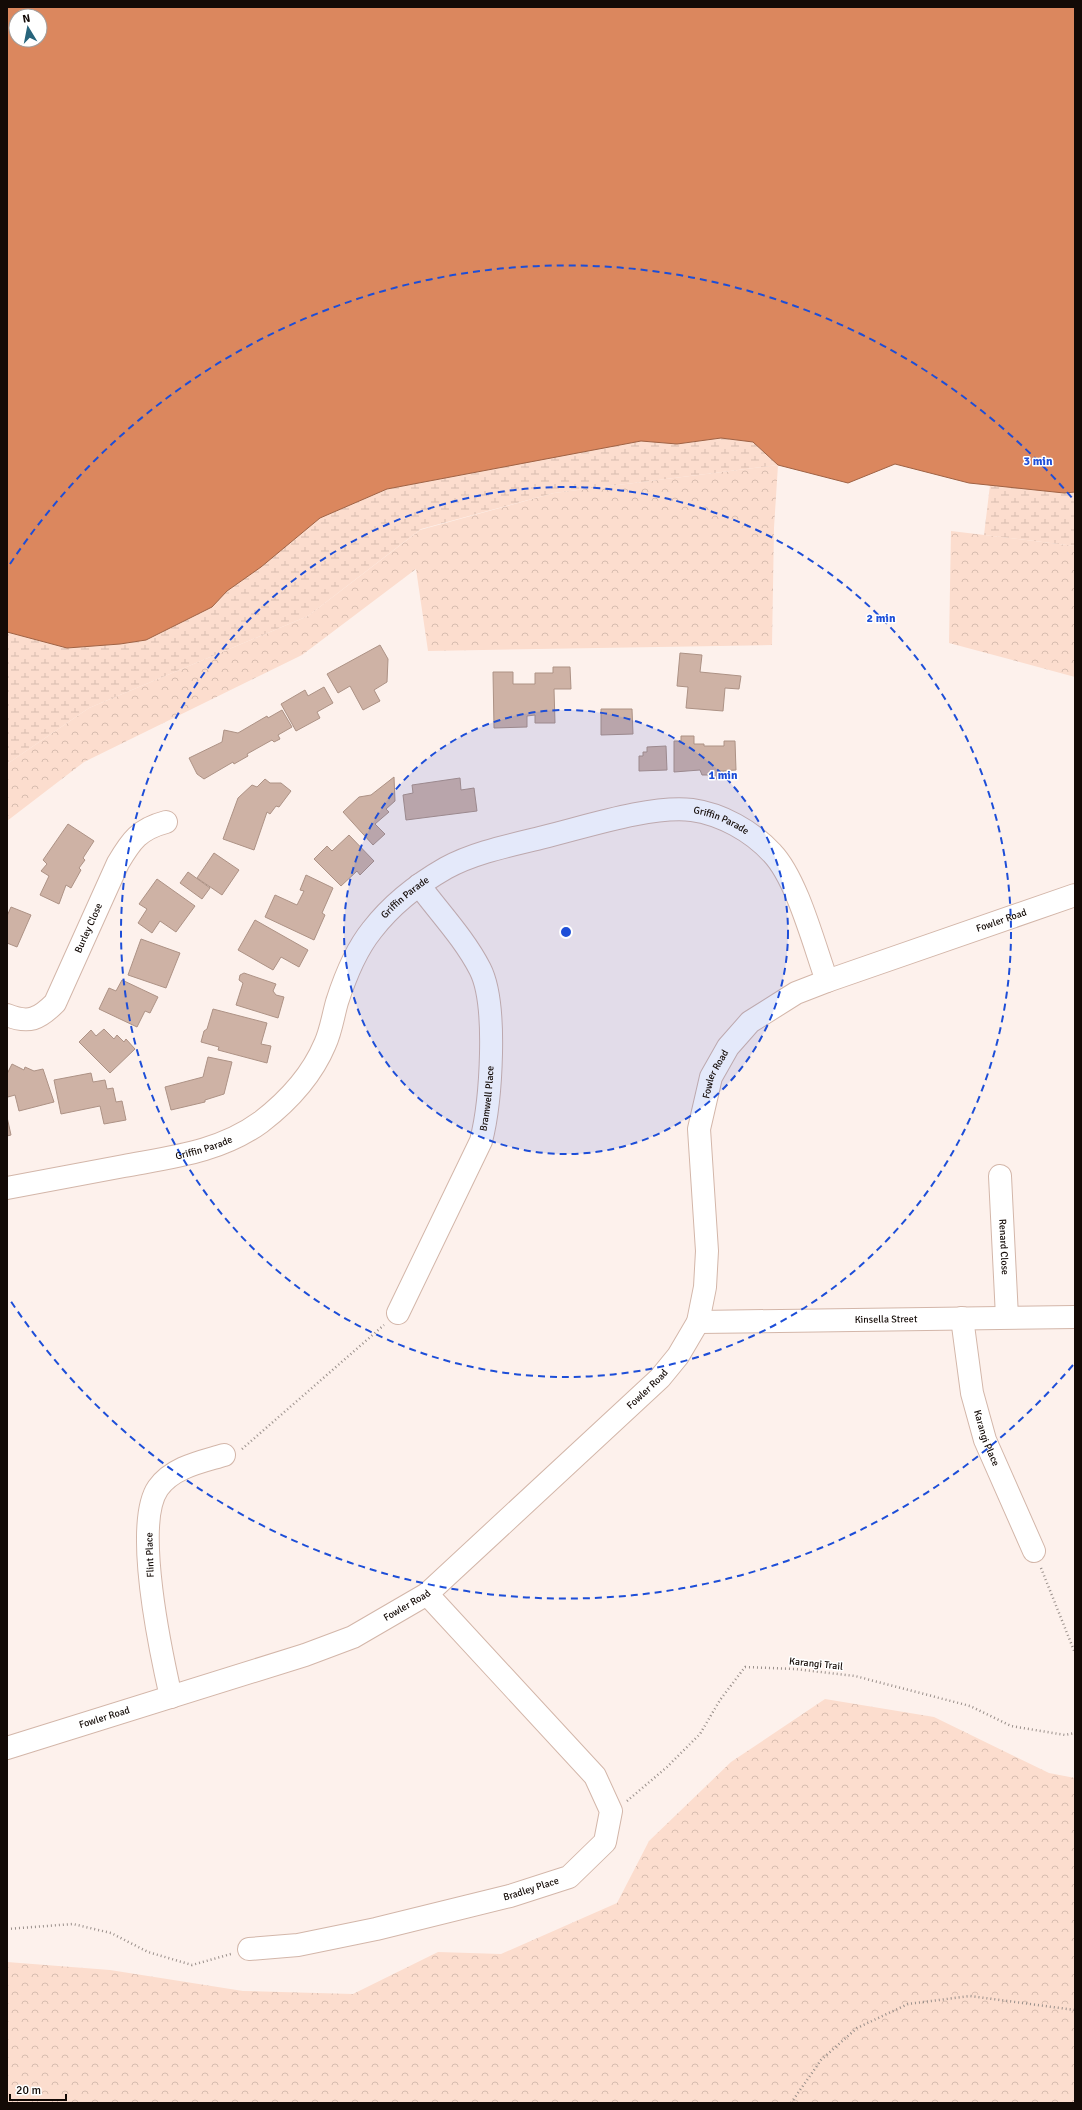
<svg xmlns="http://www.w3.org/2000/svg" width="1082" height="2110" font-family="Signika,sans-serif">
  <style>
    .forest { fill: url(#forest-crowns) }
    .wetland { fill: url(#wetland-marsh) }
    .water { fill: #db875e; stroke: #9f6244; fill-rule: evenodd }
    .building { fill: #ceb2a5; stroke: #ad9285 }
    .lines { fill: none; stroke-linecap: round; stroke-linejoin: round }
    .minor-casing { stroke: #d3b6a9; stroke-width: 24 }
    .path { stroke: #998f8a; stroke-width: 2.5; stroke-dasharray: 1 3; stroke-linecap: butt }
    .minor { stroke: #fff; stroke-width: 22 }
    .ring { fill: none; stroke: #1d4ed8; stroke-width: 2; stroke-dasharray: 7 5 }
    .labels { text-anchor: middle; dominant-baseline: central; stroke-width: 3; stroke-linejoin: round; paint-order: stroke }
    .street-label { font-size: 10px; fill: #130a06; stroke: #fff }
    .centre { fill: #1d4ed8; stroke: #fff; stroke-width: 2 }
    .ring-label { font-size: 12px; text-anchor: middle; font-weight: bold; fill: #1d4ed8; stroke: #fff; stroke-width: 3; stroke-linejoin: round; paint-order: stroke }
  </style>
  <defs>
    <pattern id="forest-crowns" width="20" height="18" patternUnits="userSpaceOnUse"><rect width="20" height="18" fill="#fcddce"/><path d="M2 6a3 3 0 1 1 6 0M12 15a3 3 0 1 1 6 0" fill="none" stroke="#d7bcaf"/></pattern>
    <pattern id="wetland-marsh" width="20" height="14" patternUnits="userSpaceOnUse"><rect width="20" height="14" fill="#fcddce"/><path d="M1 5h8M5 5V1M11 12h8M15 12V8" fill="none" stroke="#d7bcaf"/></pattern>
  </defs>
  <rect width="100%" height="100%" fill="#fdf1ec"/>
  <g class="forest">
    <path d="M778,465L774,528L772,645L428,651L416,569L302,655L84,762L7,821V764L89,708L308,616L420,530L554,493Z"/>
    <path d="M951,531L1075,546V677L949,643Z"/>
    <path d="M825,1699L934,1717L1049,1773L1075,1778V2103H7V1962L110,1970L243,1991L353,1994L438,1952L501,1954L617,1903L649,1841L731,1762Z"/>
  </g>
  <g class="wetland">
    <path d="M721,438L753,442L778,465L554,493L421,529L308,616L89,708L7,764V632L67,648L120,644L146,640L212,607L227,591L261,567L320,518L388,489L641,441L677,444Z"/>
    <path d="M990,485L1064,493L1075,492V546L984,535Z"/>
  </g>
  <path class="water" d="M7,7H1075V492L1064,493L969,483L895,464L848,483L778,465L753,442L721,438L677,444L641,441L387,489L320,518L261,567L227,591L212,607L146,640L120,644L67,648L7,632ZM16,16H40V40H16Z"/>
  <g class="building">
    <path d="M380,645L388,659L387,682L374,690L380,701L363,710L350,686L338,693L327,674Z"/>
    <path d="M680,653L702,655L700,672L741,676L739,689L725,688L723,711L686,708L688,687L677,686Z"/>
    <path d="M553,667H570L571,689H554L555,723H535V715L527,716V727L494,728L493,672H513V684H535V673H553Z"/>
    <path d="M324,687L333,703L317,712L320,718L296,731L281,704L305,690L308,696Z"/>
    <path d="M601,709H632L633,734L601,735Z"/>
    <path d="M282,710L292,727L278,735L280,739L274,742L272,740L247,754L248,756L234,764L233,762L204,779L197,774L189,758L222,742L224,730L238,733L267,716L268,718Z"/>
    <path d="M681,736H694V744H704V746H724V741H735L736,770L719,771L727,772V778L714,779V775H702L700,770L674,772V741H681Z"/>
    <path d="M666,746L667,770L639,771V756H643V752H647V747Z"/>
    <path d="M394,777L395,801L386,809L389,812L375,824L385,834L373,845L343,812L359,797L371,795Z"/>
    <path d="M460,778L461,790L474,788L477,811L406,820L403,795L413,793L412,785Z"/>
    <path d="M265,779L270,783H281L291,791L279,807L276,806L270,814L267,812L254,850L223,839L238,798L252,785L257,787Z"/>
    <path d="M68,824L94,841L83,858L85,860L79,868L81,870L71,888L66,885L59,904L40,895L49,876L41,871L47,864L43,860Z"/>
    <path d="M349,835L374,861L360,875L357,871L341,886L314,859L327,846L332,851Z"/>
    <path d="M214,853L239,870L222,895L197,878Z"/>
    <path d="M188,872L210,888L202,899L180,883Z"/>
    <path d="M306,875L333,888L322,913L325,915L314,940L265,917L275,895L297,905L304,891L300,890Z"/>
    <path d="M157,879L195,906L176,932L160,921L152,933L138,923L147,909L139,904Z"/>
    <path d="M11,907L31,915L17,947L7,943V916Z"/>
    <path d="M255,920L308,950L299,967L281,957L273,970L238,950Z"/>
    <path d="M141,939L180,953L166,988L128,975Z"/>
    <path d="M244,973L276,984L273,991L276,995L284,997L278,1018L236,1005L243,983L239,980L240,975Z"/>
    <path d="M122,980L158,997L150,1013L145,1011L137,1027L99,1009L109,988L116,991Z"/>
    <path d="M213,1009L267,1023L261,1044L271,1046L267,1063L218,1050L219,1047L201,1042L204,1031L207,1029Z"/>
    <path d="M104,1029L114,1039L117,1035L124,1042L126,1039L135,1049L110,1073L79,1042L91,1030L96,1036Z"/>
    <path d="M208,1057L232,1062L224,1094L205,1100V1102L171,1110L165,1087L203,1077Z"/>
    <path d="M12,1064L24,1070L25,1067L34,1071L43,1069L54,1102L19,1111L15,1095L8,1097L7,1094V1074Z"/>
    <path d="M91,1073L93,1082L105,1080L107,1089L113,1088L116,1102L122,1101L126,1120L104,1124L100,1106L61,1114L54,1080Z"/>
    <path d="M7,1117L11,1135L7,1136Z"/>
  </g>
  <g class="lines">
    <g class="minor-casing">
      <g id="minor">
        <path id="s1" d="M7,1015C29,1024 39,1019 55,1003L118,863C131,841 139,829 166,822"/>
        <path id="s2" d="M1000,1176L1007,1317"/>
        <path id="s3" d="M7,1188C46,1181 85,1173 124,1166C172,1157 220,1152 261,1122C287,1102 312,1075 325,1044C331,1031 333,1016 337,1002C345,977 355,951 372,930C392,904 418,884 446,868C475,852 512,845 544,837C585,827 651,805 692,810C721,814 752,831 772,853C797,879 814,945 827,981"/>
        <path id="s4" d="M398,1313L481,1141C491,1102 498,1004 480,969C464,938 439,912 419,885"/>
        <path id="s5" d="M962,1318L972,1393L985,1440L1034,1551"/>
        <path id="s6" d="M698,1322L1075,1317"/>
        <path d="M171,1697C161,1653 133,1524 158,1488C173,1467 201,1462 224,1455"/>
        <path id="s7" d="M7,1748L305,1655L353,1637L427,1594L660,1378L678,1356L698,1322L705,1287L707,1251L699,1129L711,1077L728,1047L750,1022L796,993L827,981L1075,895"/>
        <path id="s8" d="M249,1949L298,1945L376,1929L510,1896L569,1877L605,1842L611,1811L595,1776L427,1594"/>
      </g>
    </g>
    <g class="path">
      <path d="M242,1449L384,1325"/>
      <path d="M1041,1568L1075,1653"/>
      <path d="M627,1801L667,1767L700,1734L720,1700L745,1667L795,1669L855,1676L970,1706L1011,1726L1065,1735L1075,1733"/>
      <path d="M7,1929L73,1924L111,1933L148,1952L192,1965L231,1954"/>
      <path d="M791,2103L821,2060L857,2028L908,2004L970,1996L1075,2010"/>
    </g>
    <use href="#minor" class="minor"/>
  </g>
  <circle cx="566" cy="932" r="222" fill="#1d4ed8" fill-opacity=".12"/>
  <g class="ring">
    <circle cx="566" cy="932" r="222"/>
    <circle cx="566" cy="932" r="445"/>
    <path d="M1073 1365A667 667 0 0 1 10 1300M10 564A667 667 0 0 1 1073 499"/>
  </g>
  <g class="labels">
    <g class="street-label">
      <text stroke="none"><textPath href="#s3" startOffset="873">Griffin Parade</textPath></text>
      <text stroke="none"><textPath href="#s3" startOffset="537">Griffin Parade</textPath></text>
      <text stroke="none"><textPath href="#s7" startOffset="1422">Fowler Road</textPath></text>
      <text stroke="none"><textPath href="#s1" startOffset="136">Burley Close</textPath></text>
      <text stroke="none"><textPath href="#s7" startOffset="1086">Fowler Road</textPath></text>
      <text stroke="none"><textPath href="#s4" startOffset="234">Bramwell Place</textPath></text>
      <text stroke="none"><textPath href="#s3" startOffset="201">Griffin Parade</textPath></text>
      <text stroke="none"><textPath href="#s2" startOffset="71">Renard Close</textPath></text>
      <text stroke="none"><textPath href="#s6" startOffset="188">Kinsella Street</textPath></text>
      <text stroke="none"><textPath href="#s7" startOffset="750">Fowler Road</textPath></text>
      <text stroke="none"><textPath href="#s5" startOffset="123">Karangi Place</textPath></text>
      <text transform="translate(150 1555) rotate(-92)">Flint Place</text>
      <text stroke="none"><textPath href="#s7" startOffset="426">Fowler Road</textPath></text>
      <text transform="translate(816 1664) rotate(6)">Karangi Trail</text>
      <text stroke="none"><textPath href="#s7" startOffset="102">Fowler Road</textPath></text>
      <text stroke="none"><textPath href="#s8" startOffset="289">Bradley Place</textPath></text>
    </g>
  </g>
  <circle cx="566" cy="932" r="6" class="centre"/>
  <g class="ring-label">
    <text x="1038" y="465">3 min</text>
    <text x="881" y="622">2 min</text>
    <text x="723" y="779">1 min</text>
  </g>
  <rect width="1082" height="2110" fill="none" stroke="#130a06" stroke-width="16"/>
  <g transform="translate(28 28) rotate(350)"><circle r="19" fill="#ffffff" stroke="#a19d9b"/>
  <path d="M0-3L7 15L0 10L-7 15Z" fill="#27647b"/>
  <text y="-6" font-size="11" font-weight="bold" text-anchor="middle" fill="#130a06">N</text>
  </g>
  <path d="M10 2094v6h56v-6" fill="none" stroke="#130a06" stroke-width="2"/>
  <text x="16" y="2094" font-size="12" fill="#130a06" stroke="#ffffff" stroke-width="3" paint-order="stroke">20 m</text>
</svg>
